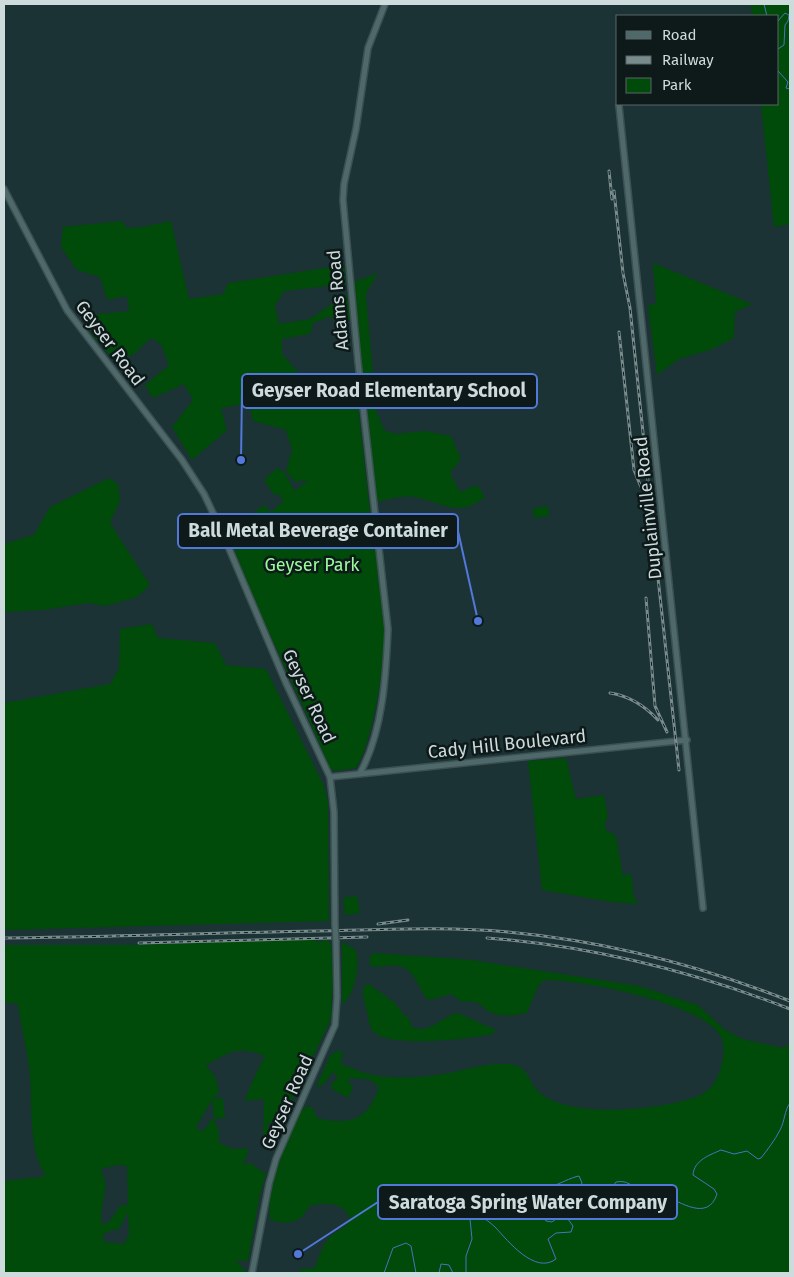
<svg xmlns="http://www.w3.org/2000/svg" width="794" height="1277" font-family="'Fira Sans',sans-serif">
  <style>
    .green { fill: #004a0a; fill-rule: evenodd }
    .lines { fill: none; stroke-linecap: round; stroke-linejoin: round }
    .stream { stroke: #4975be; stroke-width: 1 }
    .tertiary-casing { stroke: #3c5052; stroke-width: 8 }
    .tertiary { stroke: #4f696a; stroke-width: 5 }
    .rail-casing { stroke: #788b8d; stroke-width: 3 }
    .rail { stroke: #0e1919; stroke-width: 1; stroke-dasharray: 4; stroke-linecap: butt }
    .tertiary-bridge-casing { stroke: #3c5052; stroke-width: 8; stroke-linecap: butt }
    .tertiary-bridge { stroke: #4f696a; stroke-width: 5 }
    .labels { text-anchor: middle; dominant-baseline: central; stroke-width: 5; stroke-linejoin: round; paint-order: stroke }
    .street-label { font-size: 18px; fill: #cddbdc; stroke: #0e1919 }
    .park-label { font-size: 18px; fill: #9cfa9d; stroke: #0e1919 }
    .leader { fill: none; stroke: #5278d9; stroke-width: 2 }
    .callout-dot { fill: #5278d9; stroke: #0e1919; stroke-width: 2 }
    .callout { fill: #0e1919; stroke: #5278d9; stroke-width: 2 }
    .callout-label { font-size: 19px; text-anchor: middle; font-weight: bold; fill: #cddbdc }
  </style>
  <rect width="100%" height="100%" fill="#1b3335"/>
  <g class="green">
    <path d="M751,4H790V224L774,227L761,104H778V16H752Z"/>
    <path d="M122,221L127,228L142,227L171,221L189,299L223,294L228,283L344,265L346,284L284,291L275,306L279,324L310,319L347,294L351,320L328,317L313,323L310,334L282,339V354L305,380H355L371,520L368,522L374,535C378,565 383,596 384,626C386,658 373,743 356,768L336,771L330,769C297,688 256,613 228,531L264,505L271,512L285,500L283,501L279,494L274,495L264,480L277,468L284,472L295,491L308,480L295,482L286,471L292,450L286,430L253,421L249,403L221,408L227,430L192,460L172,427L193,400L184,384L153,398L145,385L169,365L161,344L151,338L134,354L115,362L90,332L98,314L129,311L127,296L107,300L100,277L77,270L61,247L63,227Z"/>
    <path d="M653,263L752,304L735,312L734,338L713,349L679,359L657,375L648,306L656,303Z"/>
    <path d="M378,273L366,294L376,410L384,430L395,434L425,431L451,436L461,459L450,473L460,492L477,485L485,497C458,519 442,502 414,497C403,495 387,500 375,502L354,282Z"/>
    <path d="M109,478L118,484L120,500L110,523L150,585L137,597L106,606L87,603L44,610L4,612V544L34,535L50,507Z"/>
    <path d="M548,506L549,516L534,518L533,508Z"/>
    <path d="M152,624L158,638L215,643L226,665L266,669L324,786L328,803L329,921L4,930V703L110,684L119,668L120,629Z"/>
    <path d="M566,758L576,799L604,795L608,817L605,822L606,830L616,836L623,876L630,873C636,887 629,889 638,904L611,902L542,890L528,761Z"/>
    <path d="M357,896L360,913L345,915L343,898Z"/>
    <path d="M315,939L318,943L326,939L331,944L333,978L331,1019L287,1111L284,1121L268,1123V1136L265,1142L263,1138L264,1099L245,1101C245,1096 262,1061 265,1056C238,1045 231,1052 206,1065L216,1078L219,1093L213,1099L223,1098L225,1118L214,1119L219,1131V1143L233,1149L247,1148L248,1153L243,1164L250,1163L266,1174L260,1194L248,1261L236,1260L247,1273H4V1181L42,1177L45,1174C27,1149 33,1097 29,1066C26,1046 21,1026 18,1005L14,1003H4V945H133ZM212,1100L214,1119L211,1120L203,1131L198,1130L197,1125ZM117,1165L127,1166L128,1206L123,1204C114,1210 114,1222 102,1225L101,1214L106,1185L101,1169ZM128,1212L129,1234L124,1244L104,1242L103,1235L109,1231L119,1229Z"/>
    <path d="M342,942L355,949C362,961 354,998 342,1004Z"/>
    <path d="M374,953L472,960L639,986L698,1005L724,1029L742,1039L783,1048L790,1044V1273H297L302,1269L315,1268C319,1256 323,1243 332,1235C339,1229 345,1229 350,1219C345,1202 324,1202 310,1206C306,1210 303,1217 299,1219C291,1224 278,1224 270,1219C266,1184 288,1138 304,1107H312L317,1118C349,1125 367,1122 379,1087L369,1079L350,1078L348,1080L353,1088L348,1098L332,1089L331,1085L338,1077L333,1072L323,1085L316,1087L330,1056L336,1051L343,1052L341,1064L343,1065C351,1067 357,1071 365,1073C385,1079 415,1078 436,1075C460,1072 482,1063 507,1064C531,1066 526,1082 541,1094C575,1119 658,1110 696,1097C712,1091 718,1079 722,1063C724,1054 725,1042 719,1034C698,1003 582,980 545,980L538,986L527,1013C518,1015 504,1017 495,1014C479,1009 486,1000 462,1002L451,994L430,1000L426,998C415,982 412,961 386,966C380,967 375,968 370,965L369,958Z"/>
    <path d="M369,984L395,1003L404,1015L409,1018L412,1027C429,1035 443,1015 458,1013L496,1030L493,1034C470,1039 393,1048 375,1033C368,1027 369,1020 367,1012C365,1003 361,995 364,986Z"/>
  </g>
  <g class="lines">
    <g class="stream">
      <path d="M764,4L767,16"/>
      <path d="M778,21L785,13L789,15L788,21L785,25L784,45L778,49"/>
      <path d="M778,71L788,82L786,88L790,89"/>
      <path d="M384,1273L393,1248L406,1243L411,1246L416,1273"/>
      <path d="M439,1273L441,1264L449,1265L453,1273"/>
      <path d="M466,1273V1256L472,1239L470,1219L474,1214H478C484,1218 491,1223 496,1228C508,1241 535,1275 556,1259L548,1239L556,1233L571,1232L573,1226L565,1215H561L552,1222L546,1221C539,1212 540,1196 548,1188C557,1185 572,1177 579,1176L582,1183L575,1197L581,1202L602,1201L616,1182C627,1180 629,1185 638,1188C646,1191 655,1192 664,1195C680,1202 708,1222 717,1194L714,1189L693,1175C694,1160 710,1155 721,1150L734,1154L747,1151L758,1159L761,1158C768,1149 775,1140 780,1130C785,1121 784,1111 790,1103"/>
    </g>
    <g class="tertiary-casing">
      <g id="tertiary">
        <path d="M619,106L703,908"/>
        <path d="M4,189L67,310L182,460L204,494L222,532L286,683L330,777L334,812L335,925"/>
        <path d="M360,773C383,732 386,675 388,629L358,362L343,200L344,184L356,129L368,48L385,4"/>
        <path d="M330,777L687,740"/>
        <path d="M252,1273L269,1184L276,1159L335,1025L337,997L336,941"/>
      </g>
    </g>
    <use href="#tertiary" class="tertiary"/>
    <g class="rail-casing">
      <g id="rail">
        <path d="M609,171L612,199"/>
        <path d="M614,191L623,273L630,308L650,500"/>
        <path d="M619,332L634,470L645,497L652,523L679,770"/>
        <path d="M646,598L655,706L667,732"/>
        <path d="M610,693C630,696 645,706 658,720"/>
        <path d="M378,924L408,920"/>
        <path d="M4,938C108,937 212,933 316,931C380,930 444,926 508,932C605,941 699,965 790,1001"/>
        <path d="M487,938C592,946 692,971 790,1009"/>
        <path d="M139,943L367,937"/>
      </g>
    </g>
    <use href="#rail" class="rail"/>
    <g class="tertiary-bridge-casing">
      <path id="tertiary-bridge" d="M335,925L336,941"/>
    </g>
    <use href="#tertiary-bridge" class="tertiary-bridge"/>
  </g>
  <g class="labels">
    <g class="street-label">
      <text transform="translate(338 300) rotate(-95)">Adams Road</text>
      <text transform="translate(110 343) rotate(53)">Geyser Road</text>
      <text transform="translate(648 508) rotate(-96)">Duplainville Road</text>
      <text transform="translate(309 696) rotate(65)">Geyser Road</text>
      <text transform="translate(507 744) rotate(-6)">Cady Hill Boulevard</text>
      <text transform="translate(287 1102) rotate(-66)">Geyser Road</text>
    </g>
    <g class="park-label">
      <text x="312" y="565">Geyser Park</text>
    </g>
  </g>
  <path class="leader" d="M241 460L242 391M478 621L458 531M298 1254L378 1202"/>
  <g class="callout-dot">
    <circle cx="241" cy="460" r="5"/>
    <circle cx="478" cy="621" r="5"/>
    <circle cx="298" cy="1254" r="5"/>
  </g>
  <g class="callout">
    <rect x="242" y="374" width="295" height="34" rx="5"/>
    <rect x="178" y="514" width="280" height="34" rx="5"/>
    <rect x="378" y="1185" width="299" height="34" rx="5"/>
  </g>
  <g class="callout-label">
    <text x="389" y="397">Geyser Road Elementary School</text>
    <text x="318" y="537">Ball Metal Beverage Container</text>
    <text x="528" y="1209">Saratoga Spring Water Company</text>
  </g>
  <rect width="794" height="1277" fill="none" stroke="#cddbdc" stroke-width="10"/>
  <rect x="616" y="15" width="162" height="90" fill="#0e1919" stroke="#5a6767"/>
  <rect x="626" y="31" width="25" height="8" fill="#4f696a" stroke="#5a6767"/>
  <text x="662" y="40" font-size="15" fill="#cddbdc">Road</text>
  <rect x="626" y="56" width="25" height="8" fill="#788b8d" stroke="#5a6767"/>
  <text x="662" y="65" font-size="15" fill="#cddbdc">Railway</text>
  <rect x="626" y="78" width="25" height="15" fill="#004a0a" stroke="#5a6767"/>
  <text x="662" y="90" font-size="15" fill="#cddbdc">Park</text>
</svg>
